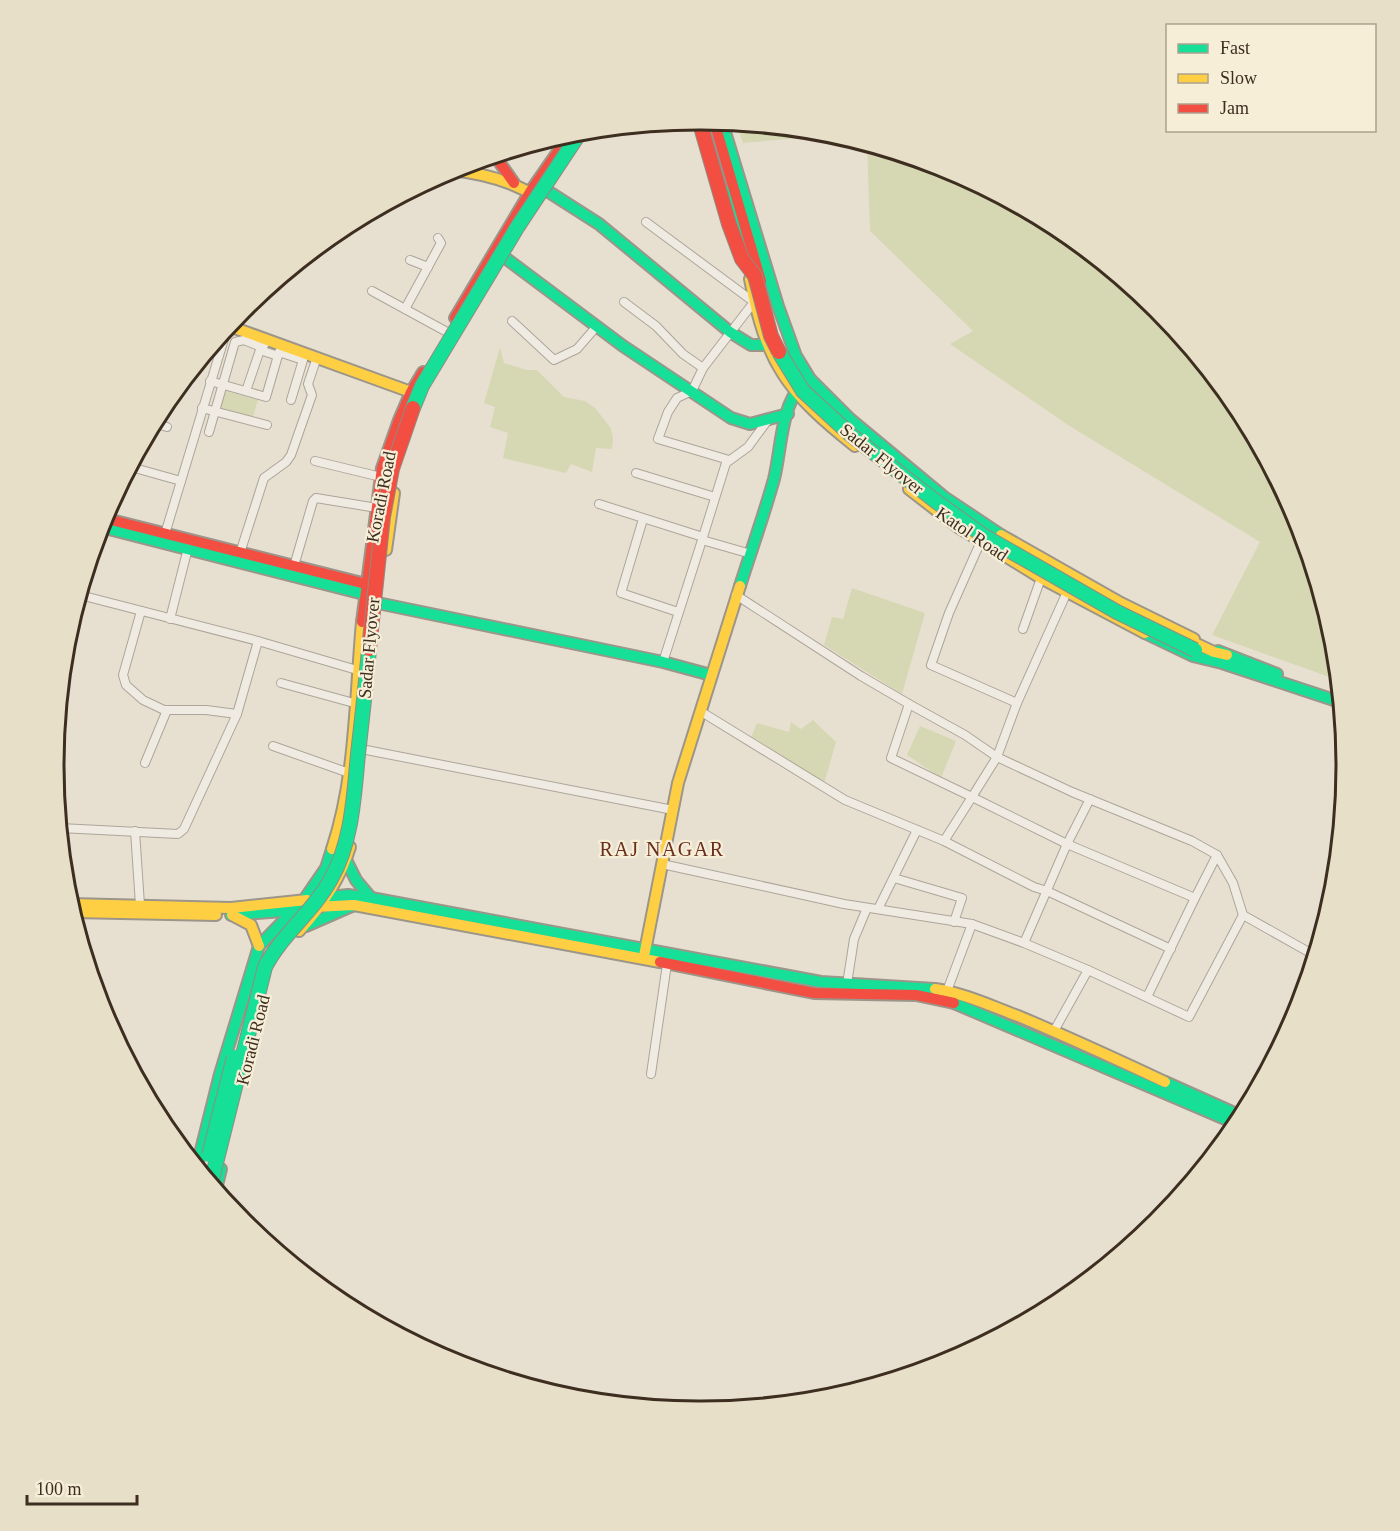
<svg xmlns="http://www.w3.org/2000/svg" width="1400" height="1531" font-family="Georgia,serif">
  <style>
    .green { fill: #d6d7b3 }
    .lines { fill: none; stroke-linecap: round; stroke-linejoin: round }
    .street-casing { stroke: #ada599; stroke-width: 10 }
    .fast-casing { stroke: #9c958a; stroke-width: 14 }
    .slow-casing { stroke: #9c958a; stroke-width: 14 }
    .jam-casing { stroke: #9c958a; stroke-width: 14 }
    .street { stroke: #efebe3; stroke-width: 8 }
    .fast { stroke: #16e098; stroke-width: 10 }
    .slow { stroke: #ffcf43; stroke-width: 10 }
    .jam { stroke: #f24e42; stroke-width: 10 }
    .fast-bridge-casing { stroke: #928b80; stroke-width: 16; stroke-linecap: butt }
    .jam-bridge-casing { stroke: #928b80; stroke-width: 16; stroke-linecap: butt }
    .fast-bridge { stroke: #16e098; stroke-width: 14 }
    .jam-bridge { stroke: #f24e42; stroke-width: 14 }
    .labels { text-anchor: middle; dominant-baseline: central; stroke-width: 4.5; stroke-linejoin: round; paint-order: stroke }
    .street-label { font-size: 18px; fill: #3d2e20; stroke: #f7eed8 }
    .neighbourhood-label { font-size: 20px; letter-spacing: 1.5px; fill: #6b2e1e; stroke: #f7eed8 }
    .rim { fill: none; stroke: #3d2e20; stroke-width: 3 }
  </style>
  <rect width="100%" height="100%" fill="#e7e0d1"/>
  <g class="green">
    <path d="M736,123L826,132L836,135L743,143Z"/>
    <path d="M867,144L948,169L1059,229L1157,309L1237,407L1297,519L1334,640L1338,680L1212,635L1260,542L1068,425L950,344L973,331L870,231Z"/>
    <path d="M500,347L504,363L527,370H537L564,397L585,401L595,408L610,427L613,437L612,449L596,448L592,472L571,464L566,473L503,458L508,433L490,427L495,407L484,403Z"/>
    <path d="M226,391L258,400L252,420L219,411Z"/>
    <path d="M852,588L925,613L902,694L824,645L832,617L843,619Z"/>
    <path d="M813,720L836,742L824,784L750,740L757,723L789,732L791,722L801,729Z"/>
    <path d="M920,726L956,741L941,778L907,755Z"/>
  </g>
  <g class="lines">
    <g class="street-casing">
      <g id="street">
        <path d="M646,222L754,302L703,368L692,391L677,398L668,412L658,439L729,460"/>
        <path d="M410,260L428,267"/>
        <path d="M372,291L447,332"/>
        <path d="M624,302L656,326L683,354L703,368"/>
        <path d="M405,309L441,243L438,238"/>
        <path d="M512,321L554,360L577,349L597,326"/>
        <path d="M260,350L278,356"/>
        <path d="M210,381L266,397L279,352L303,360L291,400"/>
        <path d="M246,391L261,347L264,345"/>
        <path d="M202,408L267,425"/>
        <path d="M154,423L167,427"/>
        <path d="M209,432L235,342L244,340L261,347"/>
        <path d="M315,461L381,477"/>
        <path d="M131,467L181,481"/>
        <path d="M636,473L715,497"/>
        <path d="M599,504L703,537L663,662"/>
        <path d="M643,519L621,593L678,612"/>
        <path d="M165,534L227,329"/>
        <path d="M703,537L726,463L748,447L768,420"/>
        <path d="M702,540L751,554"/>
        <path d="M981,541L949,613L931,665L1017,703"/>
        <path d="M240,553L264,478L286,462L291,455L312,395L308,384L317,357"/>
        <path d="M294,566L313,501L316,498L377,508"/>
        <path d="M80,595L258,641L357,670"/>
        <path d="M736,595L861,676L909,704L965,735L997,757L1072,792L1192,841L1217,855L1233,883L1243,915L1314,955"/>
        <path d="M141,611L123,675L126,685L143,700L164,710H206L237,714"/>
        <path d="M170,619L189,544"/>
        <path d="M1023,629L1041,578"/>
        <path d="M281,683L354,703"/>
        <path d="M909,704L891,758L972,797L997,757L1017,703L1067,592"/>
        <path d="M700,711L845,800L944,841L972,797L1067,844L1195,898L1147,997"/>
        <path d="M273,746L349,773"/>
        <path d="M356,748L673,810"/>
        <path d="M145,763L167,710"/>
        <path d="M60,828L178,834L184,829L237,714L258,641"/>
        <path d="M135,831L140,905"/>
        <path d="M944,841L1034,887L1047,891L1171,949"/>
        <path d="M662,864L844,904L972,924L1024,943L1088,970L1189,1017L1243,915"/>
        <path d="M894,878L962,898L954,922"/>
        <path d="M1195,898L1217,855"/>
        <path d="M878,909L917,830"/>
        <path d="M1024,943L1067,844L1090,799"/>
        <path d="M847,984L854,939L867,908"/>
        <path d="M947,991L972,924"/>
        <path d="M1054,1031L1088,970"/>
        <path d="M651,1074L667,964"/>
      </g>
    </g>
    <g class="fast-casing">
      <g id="fast">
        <path d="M722,122L778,306L796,356L810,379L850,419L944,497L1001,535"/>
        <path d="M538,185L599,224L730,332L751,345H768"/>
        <path d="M726,192L740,238"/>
        <path d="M496,251L623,346L731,418L750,424L788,414"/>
        <path d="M101,527L364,594"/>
        <path d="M740,586C751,551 764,515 774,479C781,451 781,406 801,386"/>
        <path d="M368,601L663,662L711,675"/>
        <path d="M1145,633L1193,656L1222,663L1340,702"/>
        <path d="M1218,651L1277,674"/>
        <path d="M347,862L356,880L371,898"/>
        <path d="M322,898L348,895L371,898L821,982L935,989"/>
        <path d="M231,915L296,910"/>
        <path d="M306,926L354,905"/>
        <path d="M954,1003L1237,1124"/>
        <path d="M1165,1082L1241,1116"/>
        <path d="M197,1166L220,1074L259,946L304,900L326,868L332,849"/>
        <path d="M216,1189L221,1169"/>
      </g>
    </g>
    <g class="slow-casing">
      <g id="slow">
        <path d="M450,170C482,173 510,180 537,197"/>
        <path d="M750,279C766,364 788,393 855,446"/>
        <path d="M229,326L411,392"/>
        <path d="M909,489L958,527L1041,578L1145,633"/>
        <path d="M1001,535L1121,603L1194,639"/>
        <path d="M386,550L394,493"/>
        <path d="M1184,638L1214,652L1227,655"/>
        <path d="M332,849C356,777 355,698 362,622"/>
        <path d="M70,904L231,908L307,900"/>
        <path d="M315,907L354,905L660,962"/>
        <path d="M73,912L216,915"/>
        <path d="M232,915L251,925L259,946"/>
        <path d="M299,931C322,906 340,880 350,847"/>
        <path d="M644,956L678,783L740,586"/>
        <path d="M935,989C963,993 991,1006 1018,1016C1068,1037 1116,1059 1165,1082"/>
      </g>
    </g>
    <g class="jam-casing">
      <g id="jam">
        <path d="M714,121L761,281"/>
        <path d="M495,156L514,183"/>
        <path d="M455,318L530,192L571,133"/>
        <path d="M103,518L366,584"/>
        <path d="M362,622L382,468L399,420L411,392L423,372"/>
        <path d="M660,962L814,993L916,995L954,1003"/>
      </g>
    </g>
    <use href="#street" class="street"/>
    <use href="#fast" class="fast"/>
    <use href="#slow" class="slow"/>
    <use href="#jam" class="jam"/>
    <g class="fast-bridge-casing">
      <g id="fast-bridge">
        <path d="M779,352L803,391L851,435L934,500L984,536L1117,612L1195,650"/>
        <path d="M413,408L422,386L518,226L581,131"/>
        <path d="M209,1155L234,1057"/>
        <path d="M211,1183L265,967C282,934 313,912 331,879C352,842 354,796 358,754C362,719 366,684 369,649"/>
      </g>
    </g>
    <g class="jam-bridge-casing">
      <g id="jam-bridge">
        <path d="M699,120L729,224L742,259L755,276L771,336L779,352"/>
        <path d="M369,649L383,517L392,469L413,408"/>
      </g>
    </g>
    <use href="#fast-bridge" class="fast-bridge"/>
    <use href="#jam-bridge" class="jam-bridge"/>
  </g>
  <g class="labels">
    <g class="street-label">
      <text transform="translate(882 459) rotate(39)">Sadar Flyover</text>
      <text transform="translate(381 497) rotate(-79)">Koradi Road</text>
      <text transform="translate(972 534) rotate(34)">Katol Road</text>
      <text transform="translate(369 648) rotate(-85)">Sadar Flyover</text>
      <text transform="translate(253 1040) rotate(-76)">Koradi Road</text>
    </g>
    <g class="neighbourhood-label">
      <text x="662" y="849">RAJ NAGAR</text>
    </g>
  </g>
  <path d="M0 0H1400V1531H0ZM699 130H701A635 635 0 0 1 1336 765V766A635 635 0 0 1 701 1401H699A635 635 0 0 1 64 766V765A635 635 0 0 1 699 130Z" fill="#e8dfc9" fill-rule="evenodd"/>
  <path class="rim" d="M699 130H701A635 635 0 0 1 1336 765V766A635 635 0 0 1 701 1401H699A635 635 0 0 1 64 766V765A635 635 0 0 1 699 130Z"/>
  <rect x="1166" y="24" width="210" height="108" fill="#f7eed8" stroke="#ada18e" stroke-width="1.5"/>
  <rect x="1178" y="44" width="30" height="9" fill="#16e098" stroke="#ada18e" stroke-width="1.5"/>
  <text x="1220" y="54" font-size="18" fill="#3d2e20">Fast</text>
  <rect x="1178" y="74" width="30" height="9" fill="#ffcf43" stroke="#ada18e" stroke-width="1.5"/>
  <text x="1220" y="84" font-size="18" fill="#3d2e20">Slow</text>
  <rect x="1178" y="104" width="30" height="9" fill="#f24e42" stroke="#ada18e" stroke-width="1.5"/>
  <text x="1220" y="114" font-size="18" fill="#3d2e20">Jam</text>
  <path d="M27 1495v9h110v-9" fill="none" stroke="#3d2e20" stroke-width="3"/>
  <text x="36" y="1495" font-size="18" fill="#3d2e20" stroke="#f7eed8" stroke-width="4.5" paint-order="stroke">100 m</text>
</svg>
